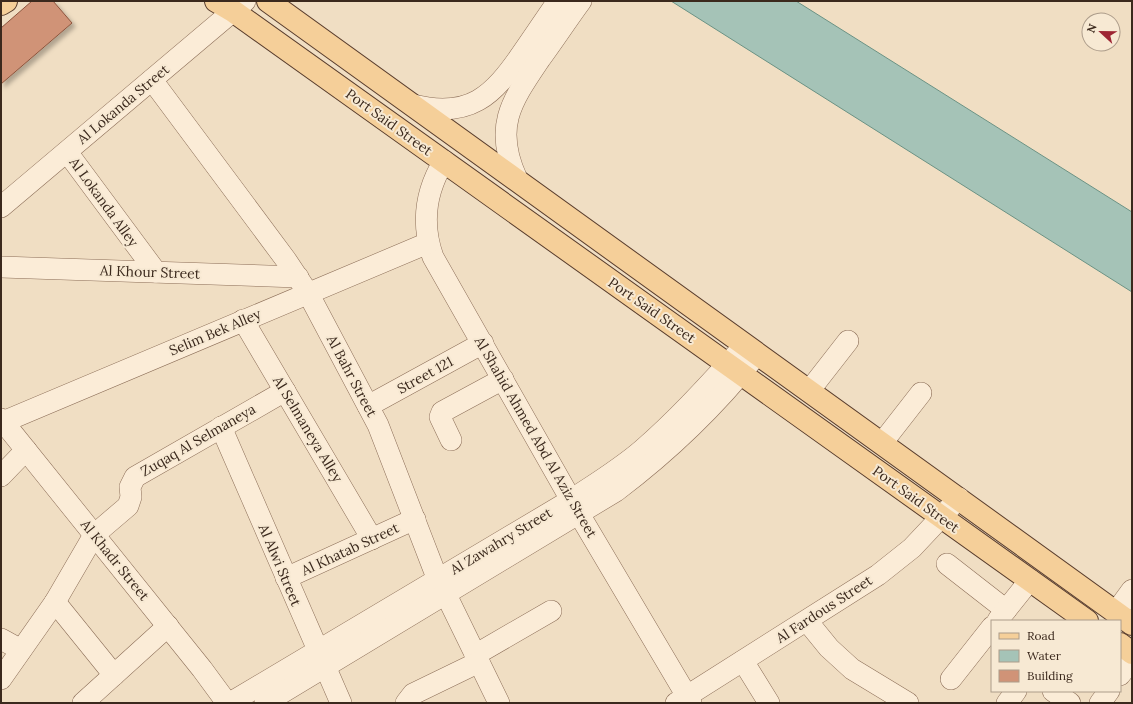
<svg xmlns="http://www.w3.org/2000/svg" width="1133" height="704" font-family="Lora,serif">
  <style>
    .water { fill: #a5c3b7; stroke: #6b9284 }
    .building { fill: #d09377; stroke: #8c543d; filter: url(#shadow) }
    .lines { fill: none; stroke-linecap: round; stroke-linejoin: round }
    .minor-casing { stroke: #8c6e58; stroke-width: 22 }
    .major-casing { stroke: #593d2d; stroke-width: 24 }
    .minor { stroke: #fbecd7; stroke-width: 21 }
    .major { stroke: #f5cf99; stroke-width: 22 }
    .labels { text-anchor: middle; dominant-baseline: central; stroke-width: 4; stroke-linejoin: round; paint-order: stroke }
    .street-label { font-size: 14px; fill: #3b291d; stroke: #f7e9d3 }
  </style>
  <defs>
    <filter id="shadow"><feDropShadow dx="3.5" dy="3.5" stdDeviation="2" flood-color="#0004"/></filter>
  </defs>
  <rect width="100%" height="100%" fill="#f0dec3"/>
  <path class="water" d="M671,1H796L1132,212V292Z"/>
  <path class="building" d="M32,1H53L72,23L1,84V28Z"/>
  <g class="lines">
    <g class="minor-casing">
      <g id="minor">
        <path d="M152,80L286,260L308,293L378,425L434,570L499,703"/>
        <path d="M413,105C470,119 493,96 523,52C535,35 546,18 558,1"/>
        <path d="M67,152L156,272"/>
        <path d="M444,161C425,192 421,223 433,257L579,514L691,703"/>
        <path d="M517,179C493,127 511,102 540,59C554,40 567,20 581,1"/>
        <path d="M1,207L245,1"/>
        <path d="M1,267L298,277"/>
        <path d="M243,320L372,539"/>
        <path d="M809,391L848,341"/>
        <path d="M368,406L483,343"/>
        <path d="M1,419L202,669L227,703"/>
        <path d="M3,422L428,243"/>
        <path d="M221,427L341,703"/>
        <path d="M451,440L440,417L442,412L503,379"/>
        <path d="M882,443L921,393"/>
        <path d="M1,476L26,450"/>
        <path d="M947,564L1006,610"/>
        <path d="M286,578L415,519"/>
        <path d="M55,602L114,675"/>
        <path d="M1116,612L1132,590"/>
        <path d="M998,620L1030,580"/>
        <path d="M807,621L829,648L852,669L908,703"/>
        <path d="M1,639L21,650"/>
        <path d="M475,655L551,611"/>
        <path d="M743,661L769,703"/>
        <path d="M1120,675L1132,659"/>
        <path d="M1,679L55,602L94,535L128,506L131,497L130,487L135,477L285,391"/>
        <path d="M951,679L992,627"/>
        <path d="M1053,691L1070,703"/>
        <path d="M83,703L168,626"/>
        <path d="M230,703L571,500C595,484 620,469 642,450C679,418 712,381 745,345"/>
        <path d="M265,703L616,491C669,451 716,406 757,354"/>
        <path d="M406,703L413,694L479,662"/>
        <path d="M676,703L878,575L912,548L959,498"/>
        <path d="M1007,703L1016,691"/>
        <path d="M1100,703L1109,691"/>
      </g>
    </g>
    <g class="major-casing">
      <g id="major">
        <path d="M216,1L233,11L1087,621"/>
        <path d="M268,1L1132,624"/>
        <path d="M1,4L6,1"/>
        <path d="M1120,644L1132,653"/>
      </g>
    </g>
    <use href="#minor" class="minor"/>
    <use href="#major" class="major"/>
  </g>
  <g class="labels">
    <g class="street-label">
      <text transform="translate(123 104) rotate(-40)">Al Lokanda Street</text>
      <text transform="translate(389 122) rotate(36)">Port Said Street</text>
      <text transform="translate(104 202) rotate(54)">Al Lokanda Alley</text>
      <text transform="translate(150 272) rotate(2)">Al Khour Street</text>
      <text transform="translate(652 310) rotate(35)">Port Said Street</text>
      <text transform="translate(215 332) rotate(-23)">Selim Bek Alley</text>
      <text transform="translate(425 375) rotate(-29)">Street 121</text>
      <text transform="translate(352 376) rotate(62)">Al Bahr Street</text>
      <text transform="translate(308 429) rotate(59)">Al Selmaneya Alley</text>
      <text transform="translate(536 437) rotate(60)">Al Shahid Ahmed Abd Al Aziz Street</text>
      <text transform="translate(198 440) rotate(-30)">Zuqaq Al Selmaneya</text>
      <text transform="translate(916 499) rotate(36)">Port Said Street</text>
      <text transform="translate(501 541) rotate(-31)">Al Zawahry Street</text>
      <text transform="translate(350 549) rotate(-25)">Al Khatab Street</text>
      <text transform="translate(115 560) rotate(51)">Al Khadr Street</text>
      <text transform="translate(280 565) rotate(67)">Al Alwi Street</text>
      <text transform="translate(824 609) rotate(-33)">Al Fardous Street</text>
    </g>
  </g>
  <rect width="1133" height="704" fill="none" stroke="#3b291d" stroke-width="4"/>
  <rect x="991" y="620" width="130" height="72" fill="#f7e9d3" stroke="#ac9c8a"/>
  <rect x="999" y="633" width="20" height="6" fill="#f5cf99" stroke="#ac9c8a"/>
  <text x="1027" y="640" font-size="12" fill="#3b291d">Road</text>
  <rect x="999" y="650" width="20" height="12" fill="#a5c3b7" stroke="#ac9c8a"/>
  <text x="1027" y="660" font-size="12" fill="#3b291d">Water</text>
  <rect x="999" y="670" width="20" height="12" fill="#d09377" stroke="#ac9c8a"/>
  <text x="1027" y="680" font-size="12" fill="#3b291d">Building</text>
  <g transform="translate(1101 32) rotate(292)"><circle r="19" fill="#f7e9d3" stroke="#ac9c8a"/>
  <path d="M0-3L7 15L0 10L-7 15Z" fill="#9e2533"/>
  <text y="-6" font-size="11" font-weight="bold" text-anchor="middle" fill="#3b291d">N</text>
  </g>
</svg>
